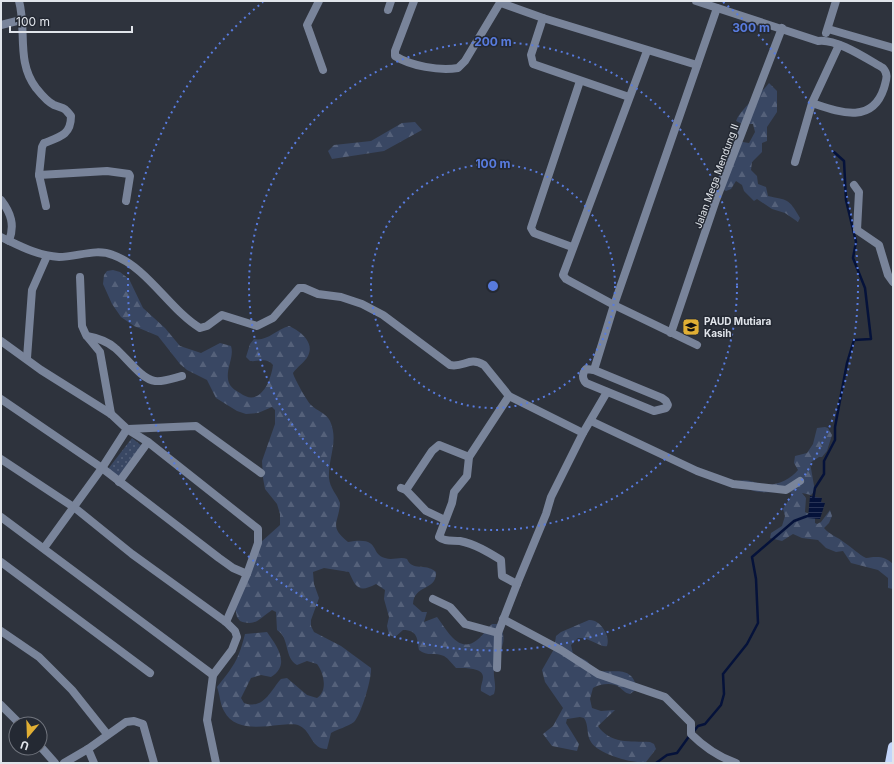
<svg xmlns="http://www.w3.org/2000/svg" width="894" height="764" font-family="Inter,sans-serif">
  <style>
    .grass { fill: url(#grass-dots) }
    .forest { fill: url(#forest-firs) }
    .water { fill: url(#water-rules) }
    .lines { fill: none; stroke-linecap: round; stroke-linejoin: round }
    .stream { stroke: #05123a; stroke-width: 2.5 }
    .minor { stroke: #79849a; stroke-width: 8 }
    .major { stroke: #c3d5fa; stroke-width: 10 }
    .ring { fill: none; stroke: #587bde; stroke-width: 2; stroke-dasharray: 2 4 }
    .labels { text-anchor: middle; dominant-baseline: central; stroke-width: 3; stroke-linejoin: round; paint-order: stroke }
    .street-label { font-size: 10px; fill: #e1e5eb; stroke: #242933 }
    .poi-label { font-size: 10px; font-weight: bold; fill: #e1e5eb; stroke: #242933; text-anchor: start }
    .centre { fill: #587bde; stroke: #242933; stroke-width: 2 }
    .ring-label { font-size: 12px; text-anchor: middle; font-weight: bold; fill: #587bde; stroke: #242933; stroke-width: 3; stroke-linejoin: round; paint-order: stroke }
  </style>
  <defs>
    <pattern id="grass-dots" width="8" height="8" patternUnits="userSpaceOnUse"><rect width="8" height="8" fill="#394763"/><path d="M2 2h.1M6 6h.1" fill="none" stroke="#55617a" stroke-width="1.8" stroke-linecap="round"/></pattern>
    <pattern id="forest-firs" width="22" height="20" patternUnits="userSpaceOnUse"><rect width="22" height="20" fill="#394763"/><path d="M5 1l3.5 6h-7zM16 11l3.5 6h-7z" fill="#55617a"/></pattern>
    <pattern id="water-rules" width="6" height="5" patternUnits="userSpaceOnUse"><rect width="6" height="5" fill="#05123a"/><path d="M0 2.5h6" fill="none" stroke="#293457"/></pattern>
  </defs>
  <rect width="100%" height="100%" fill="#2e333d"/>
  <path class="grass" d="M132,438L142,446L118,477L108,469Z"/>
  <g class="forest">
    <path d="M769,83L777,91V112L767,127V141L762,143V152L752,162L751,170L757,176L758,184L766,187L768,196C788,201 788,197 800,218L798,222L785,213L772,209L757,199L754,201L744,191L742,185L736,181L731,189L726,191C716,187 714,178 723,172L724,158L727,155L730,142L736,141L749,143L755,132L753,124H742L736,121C741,108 760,95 769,83Z"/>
    <path d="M415,122L422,130L384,151L332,159L328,151L334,145L371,141L402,123Z"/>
    <path d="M113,270L120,272L129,279L143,308L165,328L180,346L201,353L220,343L231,346C235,358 223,372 230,385C232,388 236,391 240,393C260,408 271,381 273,365C266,357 260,362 250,361L246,357L250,344L254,339C266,342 276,330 289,326C300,331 315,342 308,356C305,362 297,367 293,373C294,378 307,401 311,405C317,411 326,413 330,421C339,441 328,458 329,478C330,489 337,494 340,503C339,523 328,526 348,542C382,536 369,554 385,558C393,561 400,556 407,559C413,572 424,562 436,572C437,591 414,584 413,604L422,612H427L424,622L437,617C446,628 458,655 477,640C483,636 486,629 492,624H497C512,638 497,654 494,670C493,678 497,685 494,694L490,696L481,691C480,686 483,682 483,677C483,667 463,668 456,668C452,664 449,659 444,656C436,652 427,657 419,650C417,639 418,630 403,630L395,637L389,635L387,626L389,617L384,599L385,590L376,584C359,593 356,588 349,572L324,568L313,572L314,584L319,598L311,620V626L314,632L341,646L371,668C372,678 361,715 354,722C347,727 338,729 331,733L327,749C311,749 312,732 300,726C294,723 286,725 279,725C260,727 234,731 224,711C220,704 220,695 217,687C222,680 228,674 232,667C239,657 242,645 245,634L267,632C277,646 291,665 271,677L261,675L251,678L241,698L244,703C264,710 270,691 281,679L287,678L307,695L317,698C328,691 324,673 317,664L307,661L297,665C284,658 290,638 277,630L276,612L272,610C260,618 256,627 240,621L237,617L235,608L261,542L280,525V514L277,504L265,489L263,478L262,461L275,424V410L272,407L258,413L246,414L237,411L216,398L207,380L187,370L180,364L158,336L134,326L121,317L112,304L103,284L104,275L107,271Z"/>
    <path d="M825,427L828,428L832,435L827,451L822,457H819L810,463L815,491L811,495L802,493L806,498L805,512L815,517V523L817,524L821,522L830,510L832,516L829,523L824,528C830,535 838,537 845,543C853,548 858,554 866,558C877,556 885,556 893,564V589L888,588V578L878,570L851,563L843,551L836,552L826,548L818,540L802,538L793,534L782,541L770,538L771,533L782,526L785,516L783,509L793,493C771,489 755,499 738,481C746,479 753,482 761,484C775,487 790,480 798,470L794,463L795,456L807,453L813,444L817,428Z"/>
    <path d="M589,620C600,619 611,636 607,646C601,648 590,637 578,638L571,645L573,654C577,657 582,658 587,661C591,665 592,670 599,671C616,673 632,665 637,689L630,694C625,693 623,690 619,687C612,682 600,684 593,688L590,699L592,708L601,711L615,710L598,726C610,744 630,741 650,742L654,744L656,749L646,762C633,764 598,754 591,742C586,735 589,725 584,718L580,717L567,719L566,723L579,744L577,751L552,746L543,734L553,726L563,708L545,682L542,670L554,649L556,636L561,632Z"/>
  </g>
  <path class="water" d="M810,496L822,498L821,502L825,503L820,519L808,518Z"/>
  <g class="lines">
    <g class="stream">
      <path d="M813,500L815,488L824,474V461L835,440V427L847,363L854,340L871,339L865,288L853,258L856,242L846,200L844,161L834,152"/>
      <path d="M694,731L698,726L705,724L721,705L724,694L723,674L747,644L758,623L756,579L752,557L794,521L810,515"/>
      <path d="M656,763L667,755L677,753L690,735"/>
    </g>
    <g class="minor">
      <path d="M19,1C27,30 16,62 36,88C40,93 47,102 54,105C64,109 63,106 71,116C71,135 60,137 44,143L42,147L39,175L46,206"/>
      <path d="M319,1L307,25L323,70"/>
      <path d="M414,1L395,51V56C411,66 439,71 458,68L465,61L501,1"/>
      <path d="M696,1L818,41C836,38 867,59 883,68C889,75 886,80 884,88C872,125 839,112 812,103"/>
      <path d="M501,3L543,18L697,65"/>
      <path d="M388,10L391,1"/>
      <path d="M543,18L531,55L533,64L629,97"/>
      <path d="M1,25L21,20"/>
      <path d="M828,29L893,48"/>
      <path d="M826,33L836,1"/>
      <path d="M647,51L563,275L566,279L614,305L697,345"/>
      <path d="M795,162L812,103L839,45"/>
      <path d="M39,175L107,171L129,174L130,176L126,201"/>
      <path d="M854,185L859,192L857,230L879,245L888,275L893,282"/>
      <path d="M1,200C11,213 15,225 9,241"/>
      <path d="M1,237C20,246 38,256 59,257C77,257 96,248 113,255C147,267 170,310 200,328L207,326L222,315L257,326L273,318L299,288H304L318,294L341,297L362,304L383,315L450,365C464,368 469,356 484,365L509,396L583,433"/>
      <path d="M572,247L534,233L531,228L580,81"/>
      <path d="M80,277L82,326L86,335L100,352L111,414"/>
      <path d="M671,333L716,200L782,28"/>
      <path d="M87,336C98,338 107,341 115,348C126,357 142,380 155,381C164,382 174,378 182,376"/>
      <path d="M1,341L41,370L111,414L127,429L148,442L258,529V543L247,574L233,568L219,558L102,468L1,399"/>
      <path d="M27,358L32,290L47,256"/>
      <path d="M586,369L594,370L662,398L666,401L668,405L666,408L654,411L586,383C582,379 582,373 586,369Z"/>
      <path d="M594,370L614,305L717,8"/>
      <path d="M509,396L469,457L467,476L454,492L452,503L439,537C444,542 453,540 460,541C475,544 488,552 501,560L502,576L517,584"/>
      <path d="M591,421L697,471L733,484L786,490L800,481"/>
      <path d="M128,429L196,426L261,473"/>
      <path d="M1,459L75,508L132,554L226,622L235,631L237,637L232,650L213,675L207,720L216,763"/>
      <path d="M119,482L148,442"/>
      <path d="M401,488L406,490L426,511L445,520"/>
      <path d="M406,490L432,451L439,445L469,457"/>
      <path d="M1,517L213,675"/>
      <path d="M44,548L102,468L127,429"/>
      <path d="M1,562L150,673"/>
      <path d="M433,599L450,607L465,624L498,633"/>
      <path d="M503,619L561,650L598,674L665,697L691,723V734C704,747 719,757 736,763"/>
      <path d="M226,622L247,574"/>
      <path d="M1,631L39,657L72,690L107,734"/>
      <path d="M497,668L498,633L517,584L546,514L551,497L583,433L607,392"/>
      <path d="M1,705L20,724"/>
      <path d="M40,746L55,763"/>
      <path d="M88,749L94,763"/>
      <path d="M64,763L88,749L126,722L134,721L143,724L154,763"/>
    </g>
    <path class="major" d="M890,763L893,747"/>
  </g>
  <g class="ring">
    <circle cx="493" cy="286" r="122"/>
    <circle cx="493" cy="286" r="244"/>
    <path d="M723 2A365 365 0 1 1 263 2"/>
  </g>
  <defs>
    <g id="school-square" transform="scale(0.9)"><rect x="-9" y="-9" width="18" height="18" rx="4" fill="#e1af34" stroke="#242933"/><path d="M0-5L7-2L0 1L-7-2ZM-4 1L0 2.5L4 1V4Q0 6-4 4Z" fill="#111"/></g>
  </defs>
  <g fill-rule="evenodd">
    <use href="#school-square" x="691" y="327"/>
  </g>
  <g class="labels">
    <g class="street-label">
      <text transform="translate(716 176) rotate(-70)">Jalan Mega Mendung II</text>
    </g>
    <g class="poi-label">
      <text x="704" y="321">PAUD Mutiara<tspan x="704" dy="12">Kasih</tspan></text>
    </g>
  </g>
  <circle cx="493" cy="286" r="6" class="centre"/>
  <g class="ring-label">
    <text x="751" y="32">300 m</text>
    <text x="493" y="46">200 m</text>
    <text x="493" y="168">100 m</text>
  </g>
  <rect width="894" height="764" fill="none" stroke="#e1e5eb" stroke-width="4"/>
  <g transform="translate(28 736) rotate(199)"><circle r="19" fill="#242933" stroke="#70747d"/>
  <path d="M0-3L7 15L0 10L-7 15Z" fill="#e1af34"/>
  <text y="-6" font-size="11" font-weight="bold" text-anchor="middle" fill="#e1e5eb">U</text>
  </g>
  <path d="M10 26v6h122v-6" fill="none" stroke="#e1e5eb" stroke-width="2"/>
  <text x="16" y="26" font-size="12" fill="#e1e5eb" stroke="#242933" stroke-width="3" paint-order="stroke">100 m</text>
</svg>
